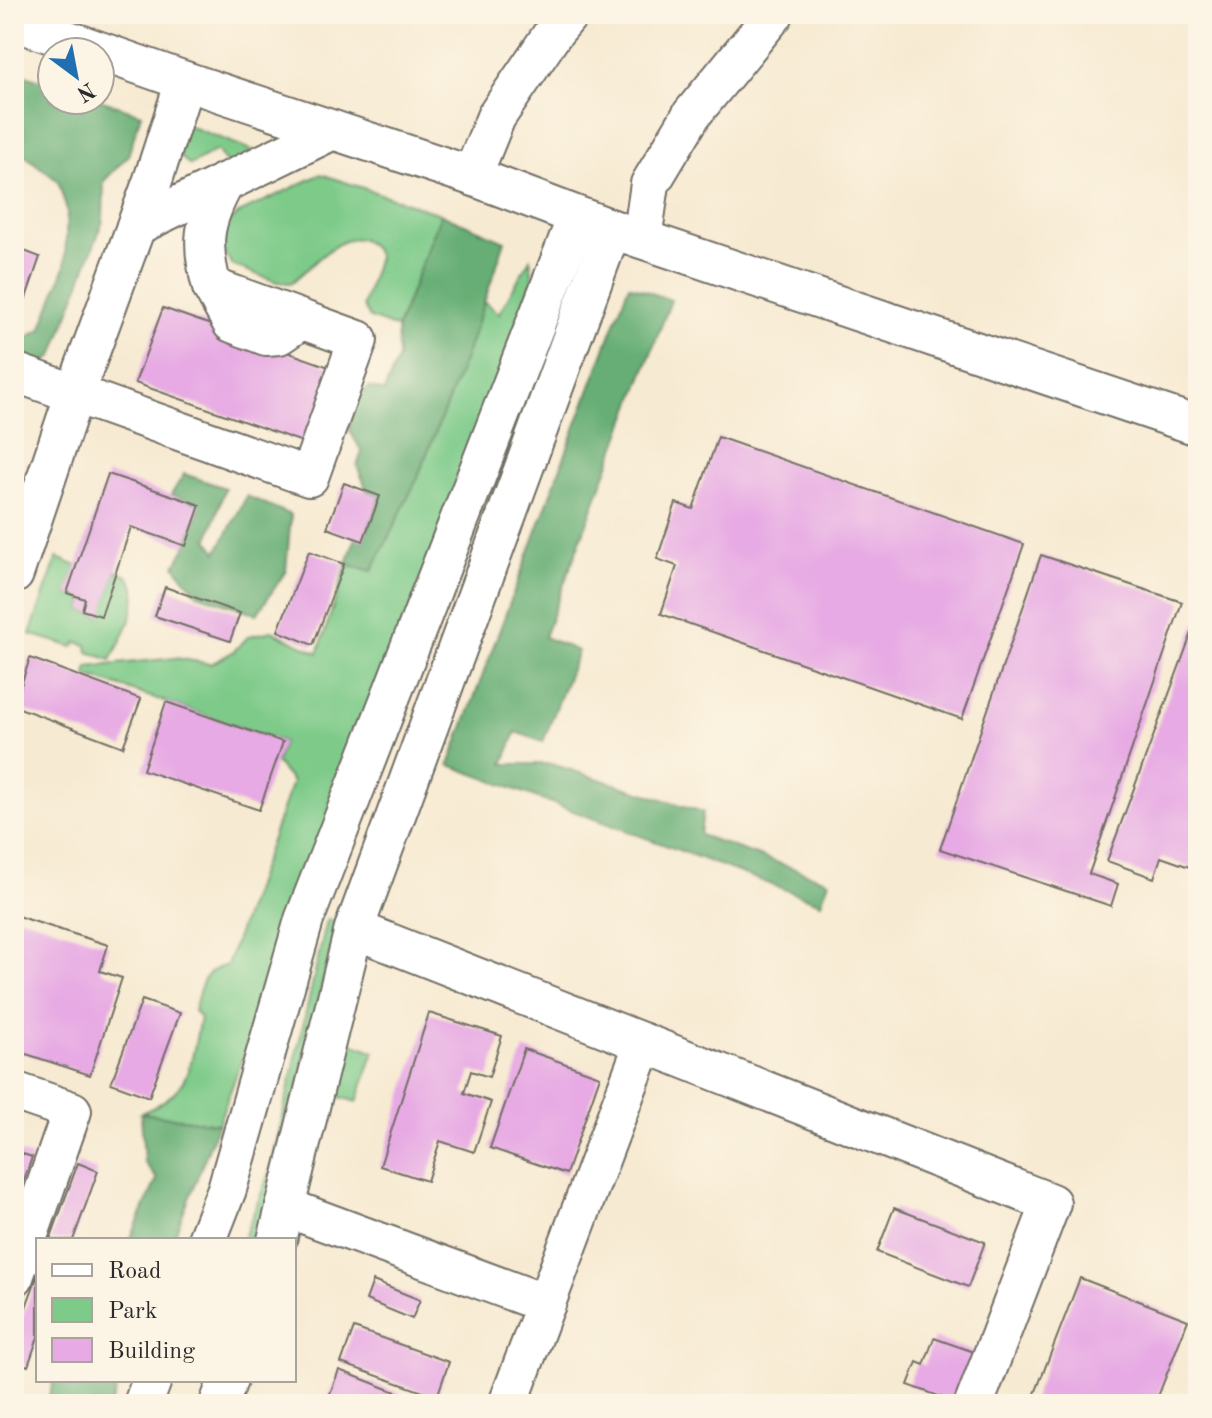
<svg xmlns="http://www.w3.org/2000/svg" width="1212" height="1418" font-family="'Old Standard TT',serif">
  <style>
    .green { fill: #7dca89; stroke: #547a5a; stroke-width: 2 }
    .forest { fill: #66ae75; stroke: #486c50; stroke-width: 2 }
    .building { fill: #e7aae4 }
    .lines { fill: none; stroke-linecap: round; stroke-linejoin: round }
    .minor-casing { stroke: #726e65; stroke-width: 42 }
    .minor { stroke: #fff; stroke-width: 38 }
  </style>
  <rect width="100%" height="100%" fill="#fcf5e5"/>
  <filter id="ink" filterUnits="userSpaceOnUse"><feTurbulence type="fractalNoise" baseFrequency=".0125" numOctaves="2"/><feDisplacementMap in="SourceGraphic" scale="16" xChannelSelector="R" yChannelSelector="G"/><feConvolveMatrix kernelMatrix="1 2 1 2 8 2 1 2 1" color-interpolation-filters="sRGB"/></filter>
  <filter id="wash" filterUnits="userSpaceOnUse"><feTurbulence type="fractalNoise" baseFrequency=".006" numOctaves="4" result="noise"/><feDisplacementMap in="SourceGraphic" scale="32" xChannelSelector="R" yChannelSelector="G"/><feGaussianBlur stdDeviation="1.8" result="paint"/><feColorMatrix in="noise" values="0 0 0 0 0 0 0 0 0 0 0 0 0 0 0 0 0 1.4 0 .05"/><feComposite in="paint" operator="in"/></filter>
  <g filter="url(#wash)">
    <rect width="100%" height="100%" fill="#f7ead2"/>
    <g class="green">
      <path d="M186,125L252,150L230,169L217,150L190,165L178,155Z"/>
      <path d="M321,174L441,214L397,328L370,318L363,306L378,257C357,210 314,266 291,283L277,282L232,265L224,252L222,234L227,224L241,212Z"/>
      <path d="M530,259L533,280L218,1124L141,1113C191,1093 190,1067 200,1018L194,1011C201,987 200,972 227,965L292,782L276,763L283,742L86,675L88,667L175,658L211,664L233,652L249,636L272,631L318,653L347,564L372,571C415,483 454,395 483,301L499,313Z"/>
      <path d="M57,558L77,566L68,593L85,599L82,610L100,616L116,571C120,573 125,574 128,577C147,596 121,641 111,660L88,652L87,645L77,642L73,647L30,634Z"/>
      <path d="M327,919L337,922L261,1240H243L270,1171Z"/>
      <path d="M345,1041L374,1051L357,1102L333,1095Z"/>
    </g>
    <g class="forest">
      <path d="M14,71L52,84V100H100L141,114L128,156L104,181L103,221L53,356L32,370L14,366V344L41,330L65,266L67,211L58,181L14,147Z"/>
      <path d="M441,214L505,241L465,358L417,479L372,571L347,564L355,538L363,541L380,497L368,492L357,466L362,452L349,429L353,398L370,387L384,392L398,358L397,328Z"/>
      <path d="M629,285L671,300L544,637L578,651L543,742L516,732L503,764H552L703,812L700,835L829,881L821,903L449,765Z"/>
      <path d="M184,474L225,488L208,540L217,552L247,496L291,515L286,571L257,614L197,594L175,566L186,546L200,506L171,495Z"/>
      <path d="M141,1113L218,1124L173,1240H130L157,1179L144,1162Z"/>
      <path d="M54,1380H120L111,1404H46Z"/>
    </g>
    <g id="blocks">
      <g class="building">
        <path d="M14,247L40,257L18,321L14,319Z"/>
        <path d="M163,308L335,369L308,444L135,383Z"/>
        <path d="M718,437L1024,544L962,719L661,614L677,566L657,559L676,503L693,509Z"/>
        <path d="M108,474L200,505L186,546L131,527L101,616L82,610L85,599L67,593Z"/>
        <path d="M344,483L380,496L363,541L327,528Z"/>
        <path d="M309,551L344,564L313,645L278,631Z"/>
        <path d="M1041,555L1182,602L1089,874L1118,884L1111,906L940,849Z"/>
        <path d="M165,587L240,613L230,641L155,616Z"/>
        <path d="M1198,616V870L1161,857L1154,878L1107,861Z"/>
        <path d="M30,658L141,699L123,747L14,706Z"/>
        <path d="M166,702L283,742L259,810L143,770Z"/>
        <path d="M14,915L108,945L100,971L122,978L90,1075L14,1050Z"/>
        <path d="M142,1000L180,1013L149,1097L111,1083Z"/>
        <path d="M429,1013L502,1036L489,1077L471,1071L464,1093L491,1102L474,1152L440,1141L427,1181L380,1166Z"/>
        <path d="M524,1049L600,1076L566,1174L490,1148Z"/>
        <path d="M14,1151L32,1157L15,1207H14Z"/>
        <path d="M78,1163L98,1171L73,1240H50Z"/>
        <path d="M894,1208L985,1242L968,1287L877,1252Z"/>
        <path d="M38,1274V1337L28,1366L14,1361V1340Z"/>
        <path d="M1080,1278L1188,1320L1155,1404H1031Z"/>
        <path d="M373,1281L420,1300L412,1319L366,1300Z"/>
        <path d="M354,1328L449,1362L437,1397L341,1363Z"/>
        <path d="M934,1338L977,1353L958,1403L908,1385L917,1362L924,1365Z"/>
        <path d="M339,1370L427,1404H326Z"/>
      </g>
    </g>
  </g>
  <g filter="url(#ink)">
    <use href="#blocks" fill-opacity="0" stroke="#726e65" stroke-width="2"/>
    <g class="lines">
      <g class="minor-casing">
        <g id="minor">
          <path d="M14,21L185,81L472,176L612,229L1198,426"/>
          <path d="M472,176L496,117L553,33L569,14"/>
          <path d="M136,226L333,130"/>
          <path d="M642,239L650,184L692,114L774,14"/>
          <path d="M212,287L232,323L266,336L279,335L301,320"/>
          <path d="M14,372L309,477L358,340L212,287C200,243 203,222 225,182"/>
          <path d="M14,574L75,393L153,180L185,81"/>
          <path d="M354,929L1051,1203L974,1404"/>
          <path d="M14,1091L72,1111L14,1277"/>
          <path d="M285,1207L546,1304"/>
          <path d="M207,1240L227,1189L304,920L577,217"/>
          <path d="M277,1240L354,929L612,229"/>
          <path d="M143,1404L152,1380"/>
          <path d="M219,1404L228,1380"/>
          <path d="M508,1404L644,1043"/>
        </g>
      </g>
      <use href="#minor" class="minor"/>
    </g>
  </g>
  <rect width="1212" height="1418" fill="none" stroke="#fcf5e5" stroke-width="48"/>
  <rect x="36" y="1238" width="260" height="144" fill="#fcf5e5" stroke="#a8a49b" stroke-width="2"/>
  <rect x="52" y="1264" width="40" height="12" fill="#ffffff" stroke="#a8a49b" stroke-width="2"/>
  <text x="108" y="1278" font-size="24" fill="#2b2b2b">Road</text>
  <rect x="52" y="1298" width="40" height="24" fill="#7dca89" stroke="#a8a49b" stroke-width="2"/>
  <text x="108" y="1318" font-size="24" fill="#2b2b2b">Park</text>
  <rect x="52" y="1338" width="40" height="24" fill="#e7aae4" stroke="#a8a49b" stroke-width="2"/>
  <text x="108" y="1358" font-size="24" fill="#2b2b2b">Building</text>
  <g transform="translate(76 76) rotate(148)"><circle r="38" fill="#fcf5e5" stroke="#a8a49b" stroke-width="2"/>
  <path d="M0-6L14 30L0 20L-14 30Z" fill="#1f6fb2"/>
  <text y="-12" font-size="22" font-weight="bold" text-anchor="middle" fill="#2b2b2b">N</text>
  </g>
</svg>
